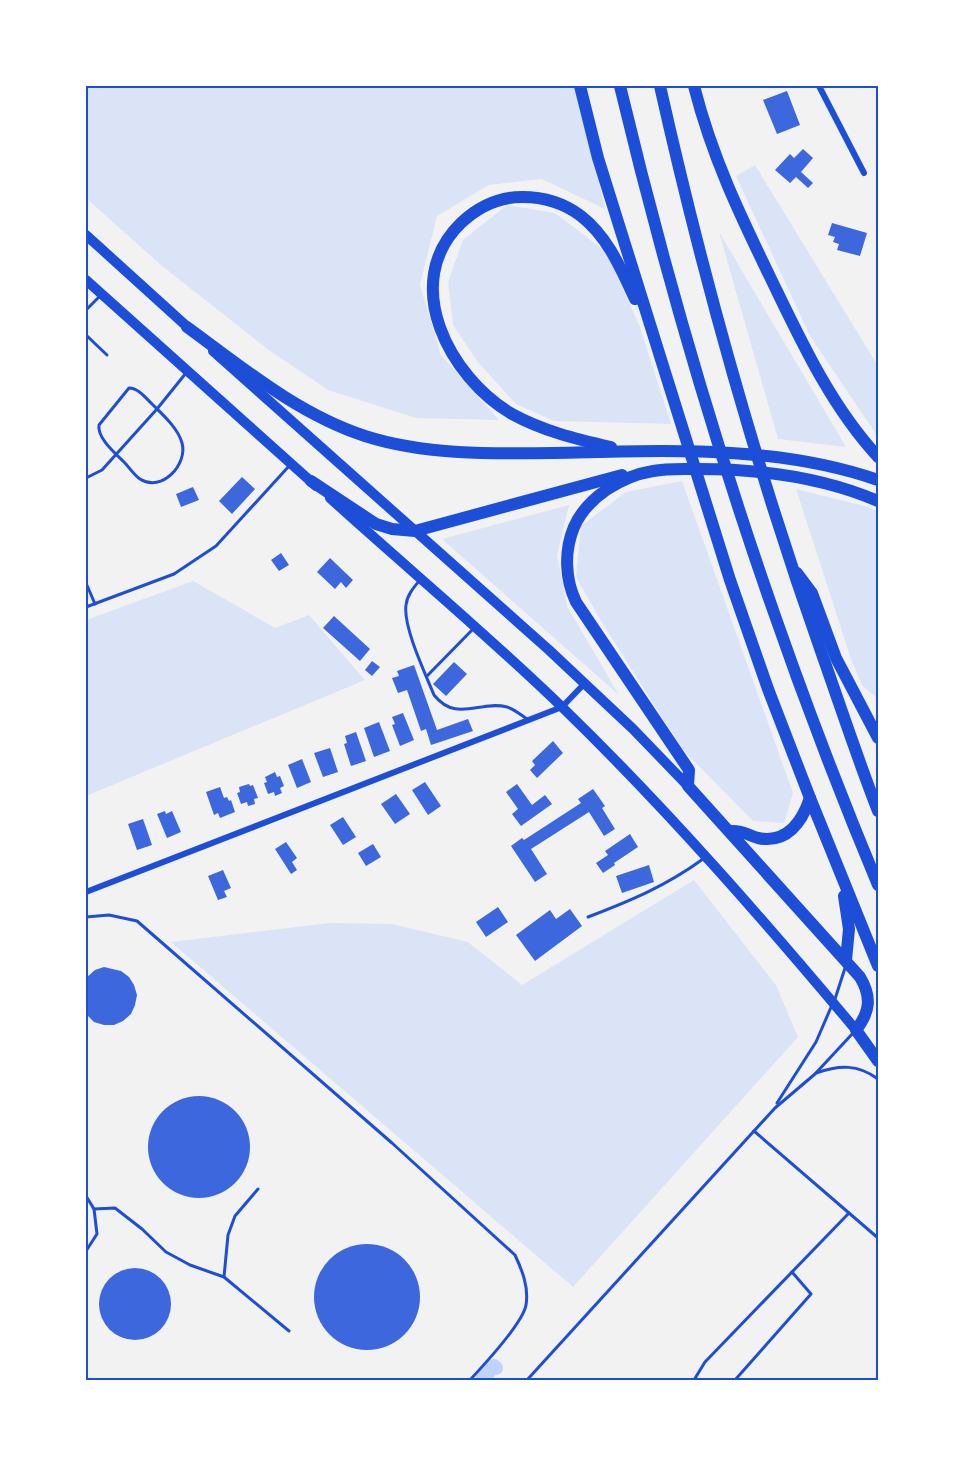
<svg xmlns="http://www.w3.org/2000/svg" width="964" height="1466" font-family="Quicksand,sans-serif">
  <style>
    .green { fill: #dbe4f7 }
    .lines { fill: none; stroke-linecap: round; stroke-linejoin: round }
    .canal { stroke: #bfd3fe; stroke-width: 14 }
    .building { fill: #3d67dc }
    .service { stroke: #1d4ed8; stroke-width: 3 }
    .minor { stroke: #1d4ed8; stroke-width: 6 }
    .trunk { stroke: #1d4ed8; stroke-width: 10 }
    .motorway { stroke: #1d4ed8; stroke-width: 12 }
    .neatline { fill: none; stroke: #1d4ed8; stroke-width: 2 }
  </style>
  <rect width="100%" height="100%" fill="#f2f2f2"/>
  <g class="green">
    <path d="M86,86H578L605,209L542,179L489,185L437,216L420,285L441,355L499,420L416,418L328,390L266,348L162,266L86,198Z"/>
    <path d="M755,165L878,366V437L810,336L736,176Z"/>
    <path d="M507,205L555,213L606,252L640,327L671,424L554,421L516,404L477,361L453,325L448,282L463,240Z"/>
    <path d="M719,232L846,447L778,439Z"/>
    <path d="M682,481L793,793L784,823L753,821L682,749L603,624L576,577L581,526L626,492Z"/>
    <path d="M796,489L868,507L878,512V699L862,685L852,662Z"/>
    <path d="M569,505L557,555L567,606L619,695L442,539Z"/>
    <path d="M193,581L275,628L309,615L365,680L86,796V620Z"/>
    <path d="M694,880L776,985L798,1037L573,1287L171,942L330,923L392,924L468,942L522,985Z"/>
  </g>
  <g class="lines">
    <path class="canal" d="M482,1380L494,1366L496,1368"/>
  </g>
  <g class="building">
    <path d="M787,91L800,125L777,134L763,100Z"/>
    <path d="M803,149L813,158L801,172L813,183L808,188L796,177L790,183L775,170L790,154L794,158Z"/>
    <path d="M832,223L867,233L860,256L837,250L839,244L833,242L835,237L828,235Z"/>
    <path d="M242,477L255,489L232,514L219,501Z"/>
    <path d="M193,487L199,500L181,507L176,494Z"/>
    <path d="M281,553L289,565L279,571L271,560Z"/>
    <path d="M330,558L353,580L346,588L341,582L335,589L317,572Z"/>
    <path d="M334,616L370,649L360,661L323,628Z"/>
    <path d="M372,661L380,667L372,676L365,670Z"/>
    <path d="M454,662L467,674L446,696L433,684Z"/>
    <path d="M414,665L437,730L468,719L473,731L431,745L426,729L421,731L407,690L398,693L392,678L399,676L397,671Z"/>
    <path d="M403,713L414,740L400,746L392,725L395,724L392,717Z"/>
    <path d="M379,722L390,751L374,757L364,728Z"/>
    <path d="M356,732L366,761L351,766L344,744L347,743L345,736Z"/>
    <path d="M553,741L563,753L537,778L530,770L535,765L532,761Z"/>
    <path d="M330,748L338,772L323,777L314,753Z"/>
    <path d="M302,759L311,782L297,788L288,765Z"/>
    <path d="M275,772L277,777L280,776L284,786L280,788L282,793L275,796L274,792L268,794L264,783L267,782L265,777Z"/>
    <path d="M425,782L441,806L428,815L412,790Z"/>
    <path d="M249,784L250,786L253,785L258,798L254,799L255,804L248,806L247,802L241,804L237,793L240,792L239,787Z"/>
    <path d="M517,784L532,805L545,795L552,804L521,826L512,814L518,809L506,792Z"/>
    <path d="M220,787L224,798L227,797L229,801L231,800L235,812L220,818L218,813L214,815L206,792Z"/>
    <path d="M593,789L605,806L602,808L615,829L604,836L589,812L531,849L547,874L535,882L511,846L522,838L524,840L581,803L578,799Z"/>
    <path d="M396,794L410,814L395,824L381,804Z"/>
    <path d="M165,811L166,814L172,811L181,832L167,838L157,814Z"/>
    <path d="M343,817L356,837L343,845L330,825Z"/>
    <path d="M143,819L152,845L137,850L128,824Z"/>
    <path d="M630,834L638,847L614,863L615,865L603,873L596,863L608,855L605,851Z"/>
    <path d="M286,842L297,858L292,862L297,870L291,874L275,849Z"/>
    <path d="M373,844L381,857L366,866L358,853Z"/>
    <path d="M649,865L654,882L622,893L616,876Z"/>
    <path d="M223,870L231,888L224,891L227,897L218,900L208,876Z"/>
    <path d="M498,907L508,922L486,937L476,922Z"/>
    <path d="M570,909L582,926L535,961L516,935L550,910L556,919Z"/>
    <path d="M104,967L121,971L129,977L134,985L137,995L135,1005L131,1014L123,1021L114,1025H104L94,1022L86,1014V978L95,970Z"/>
    <circle cx="199" cy="1147" r="51"/>
    <circle cx="367" cy="1297" r="53"/>
    <circle cx="135" cy="1304" r="36"/>
  </g>
  <g class="lines">
    <g class="service">
      <path d="M86,310L99,297"/>
      <path d="M86,335L107,355"/>
      <path d="M129,388C138,388 145,397 151,403C162,414 178,428 182,443C188,464 162,493 140,479C134,475 129,467 124,462C115,453 97,438 99,425Z"/>
      <path d="M86,478L102,470L157,409L186,373"/>
      <path d="M420,580C414,587 407,595 406,605C403,627 425,673 434,695C456,723 480,700 507,707C514,709 521,715 527,719"/>
      <path d="M86,583L95,604"/>
      <path d="M86,607L174,574L216,546L290,465"/>
      <path d="M427,676L474,628"/>
      <path d="M86,917L109,915L137,921L392,1143L515,1255C522,1270 529,1287 526,1305C523,1323 483,1366 470,1380"/>
      <path d="M588,917C630,901 666,886 703,859"/>
      <path d="M835,999L845,968"/>
      <path d="M816,1073C839,1065 858,1064 878,1079"/>
      <path d="M777,1103L816,1042L832,1005"/>
      <path d="M754,1131L878,1238"/>
      <path d="M86,1196L94,1209L97,1234L86,1251"/>
      <path d="M94,1209L115,1208L142,1229L166,1252L190,1265L224,1277L289,1331"/>
      <path d="M224,1277L228,1235L235,1216L258,1189"/>
      <path d="M527,1380L775,1108L815,1074L854,1032"/>
      <path d="M694,1380L705,1362L849,1213"/>
      <path d="M735,1380L811,1294L792,1272"/>
    </g>
    <g class="minor">
      <path d="M819,86L864,173"/>
      <path d="M86,892L562,707L585,683"/>
    </g>
    <g class="trunk">
      <path d="M86,235L193,332"/>
      <path d="M86,280L316,486"/>
      <path d="M213,351L549,650L633,729L688,786"/>
      <path d="M330,498C407,568 488,635 563,708C667,809 762,918 856,1030"/>
    </g>
    <g class="motorway">
      <path d="M580,86L598,158L730,580L768,689L810,798L878,966"/>
      <path d="M620,86C685,358 770,626 878,885"/>
      <path d="M660,86C704,282 756,468 823,657C841,708 858,760 878,811"/>
      <path d="M694,86C712,157 740,215 772,281C802,343 831,406 878,457"/>
      <path d="M187,327C243,368 298,414 365,436C424,455 492,454 554,453C662,451 775,444 878,480"/>
      <path d="M611,447C576,439 543,431 512,414C450,378 399,283 461,223C478,207 498,197 522,197C543,197 564,203 581,216C608,237 621,269 635,299"/>
      <path d="M311,481L376,524L392,529L415,531L622,475"/>
      <path d="M878,501C822,477 760,469 699,469C684,469 668,468 653,471C622,476 587,497 574,527C564,551 565,579 576,602L689,770L688,786L860,977C872,997 870,1012 856,1030L878,1061"/>
      <path d="M797,573L812,593L836,658L878,738"/>
      <path d="M731,831C743,830 747,835 758,838C787,844 802,822 810,798"/>
      <path d="M844,896L849,929L846,960"/>
    </g>
  </g>
  <rect width="964" height="1466" fill="none" stroke="#ffffff" stroke-width="174"/>
  <rect x="87" y="87" width="790" height="1292" class="neatline"/>
</svg>
